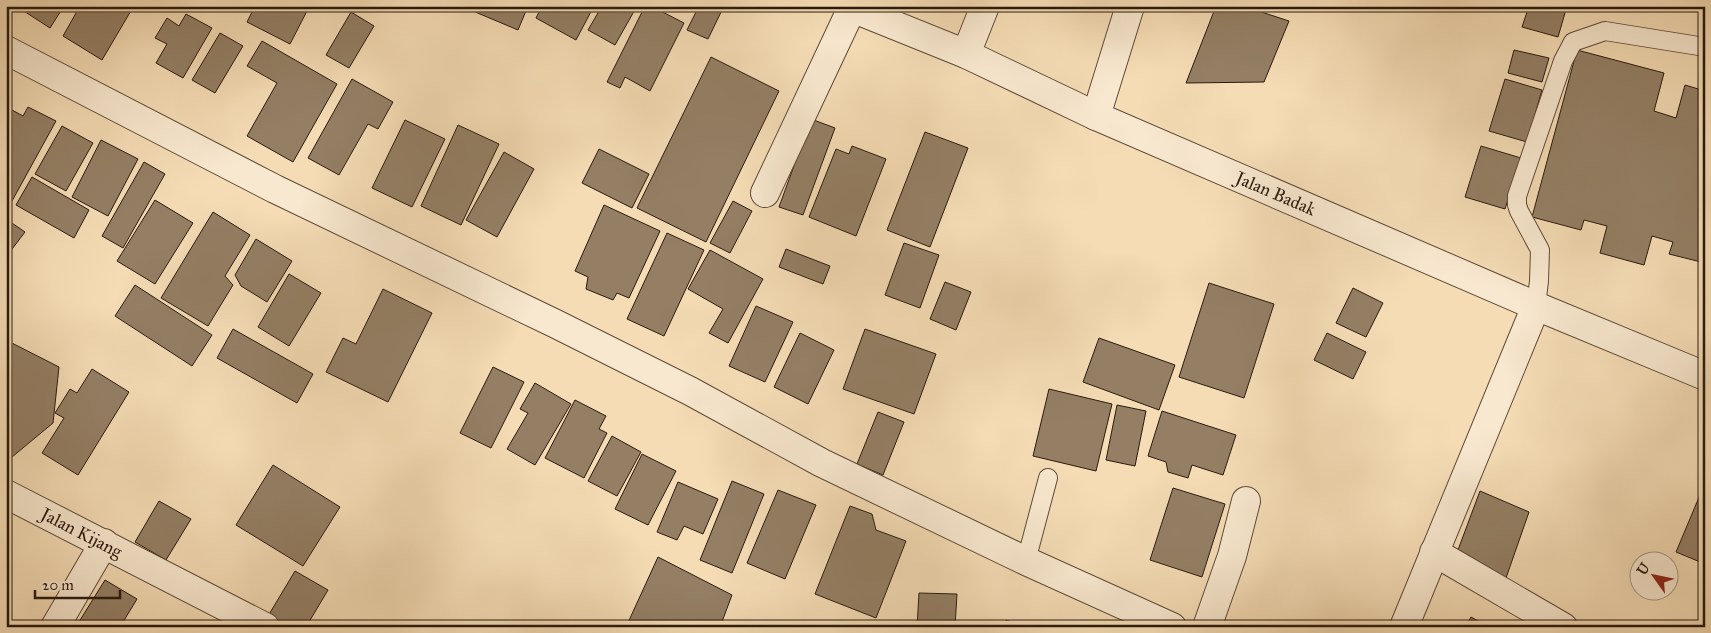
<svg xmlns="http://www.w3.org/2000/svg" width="1711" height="633" font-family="'IM FELL Great Primer',serif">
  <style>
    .building { fill: #947f65; stroke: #2a1a0e }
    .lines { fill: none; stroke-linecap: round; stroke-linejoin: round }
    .service-casing { stroke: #5d4a38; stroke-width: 20 }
    .minor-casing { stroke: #5d4a38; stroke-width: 30 }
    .service { stroke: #f8e8cf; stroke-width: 18 }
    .minor { stroke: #f8e8cf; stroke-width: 28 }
    .labels { text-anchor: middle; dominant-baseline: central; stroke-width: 4.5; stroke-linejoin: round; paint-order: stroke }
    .street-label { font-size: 18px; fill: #2a1a0e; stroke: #f8e8cf }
  </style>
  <rect width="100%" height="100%" fill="#f5dcb5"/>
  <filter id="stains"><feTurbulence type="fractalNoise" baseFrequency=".004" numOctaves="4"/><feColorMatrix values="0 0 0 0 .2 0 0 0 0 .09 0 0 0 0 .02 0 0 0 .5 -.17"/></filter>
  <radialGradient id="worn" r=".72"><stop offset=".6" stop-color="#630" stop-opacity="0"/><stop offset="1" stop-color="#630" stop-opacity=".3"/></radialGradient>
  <g class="building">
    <path d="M16,6H64L50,28Z"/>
    <path d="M80,6H127L132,9L102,60L63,36Z"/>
    <path d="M255,6H304L308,9L290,44L247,22Z"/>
    <path d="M319,6H330L328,11Z"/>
    <path d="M461,6H528L518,30Z"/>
    <path d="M542,6H594L576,40L536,18Z"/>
    <path d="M602,6H637L615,45L588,30Z"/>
    <path d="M645,6H651L684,23L650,91L625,77L620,88L607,82Z"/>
    <path d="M699,6H724L708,39L687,30Z"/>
    <path d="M1216,6H1243L1289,21L1264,82L1186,83Z"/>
    <path d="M1529,6H1567L1558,37L1522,27Z"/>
    <path d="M351,12L374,26L349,68L326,55Z"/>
    <path d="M186,14L212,28L183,78L156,63L167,44L155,38L167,18L179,26Z"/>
    <path d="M220,33L243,46L215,93L192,80Z"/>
    <path d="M262,41L337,84L293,162L247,136L277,83L247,66Z"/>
    <path d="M1514,50L1549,58L1542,82L1508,73Z"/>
    <path d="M1577,50L1664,73L1654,111L1676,118L1685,85L1705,91V263L1669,254L1673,242L1652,236L1644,265L1600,253L1607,226L1584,220L1581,230L1532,217Z"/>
    <path d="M711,57L779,91L706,242L637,208Z"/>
    <path d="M352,79L393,102L378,129L368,124L339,175L308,158Z"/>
    <path d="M1505,79L1542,90L1527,142L1489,131Z"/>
    <path d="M28,107L56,121L12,201L6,198V120L12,110L23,116Z"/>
    <path d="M811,119L835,128L803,215L779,207Z"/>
    <path d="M405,120L445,139L412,207L372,188Z"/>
    <path d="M458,125L499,144L461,225L421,206Z"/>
    <path d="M62,126L93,143L66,191L35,174Z"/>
    <path d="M925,132L968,148L930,247L887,230Z"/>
    <path d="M101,140L138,159L108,216L72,197Z"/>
    <path d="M852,146L886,159L856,236L809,217L836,149L849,154Z"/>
    <path d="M1481,146L1521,158L1505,209L1465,197Z"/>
    <path d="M599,149L649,174L632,208L582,183Z"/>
    <path d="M504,152L534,169L497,237L466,220Z"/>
    <path d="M144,162L165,174L123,248L102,236Z"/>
    <path d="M32,177L89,210L74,238L16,205Z"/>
    <path d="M155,200L193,223L155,284L117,261Z"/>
    <path d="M733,201L752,211L730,253L710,243Z"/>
    <path d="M604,205L660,231L629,298L617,293L613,300L586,289L588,277L575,271Z"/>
    <path d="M213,212L250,235L225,276L233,285L208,326L161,298Z"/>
    <path d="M6,219L25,232L6,257Z"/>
    <path d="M667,233L704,250L664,336L627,319Z"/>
    <path d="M256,239L292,261L267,302L241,286L235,275Z"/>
    <path d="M904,243L939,255L920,308L885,295Z"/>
    <path d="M786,249L830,266L823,284L779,267Z"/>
    <path d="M710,250L763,279L728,343L709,333L723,309L688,289Z"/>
    <path d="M289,274L321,293L289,346L258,327Z"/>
    <path d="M945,282L971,292L956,330L930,319Z"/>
    <path d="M1209,283L1274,304L1244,398L1179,377Z"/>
    <path d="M135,285L212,335L192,366L115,316Z"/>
    <path d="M1353,288L1383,303L1366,337L1336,323Z"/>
    <path d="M383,289L432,313L388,402L326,372L343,338L356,344Z"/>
    <path d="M756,306L793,322L765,382L729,366Z"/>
    <path d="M233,329L313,374L297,403L217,358Z"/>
    <path d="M865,329L936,354L914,414L843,389Z"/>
    <path d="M800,333L834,350L808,404L774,387Z"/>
    <path d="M1327,333L1366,352L1353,379L1314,360Z"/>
    <path d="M1099,338L1175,365L1159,410L1083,382Z"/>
    <path d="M6,340L59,367L53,423L12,457L6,454Z"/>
    <path d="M493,367L524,382L491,448L460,433Z"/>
    <path d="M92,369L129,392L78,475L42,453L64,418L55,413L70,389L77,393Z"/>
    <path d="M535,383L571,404L535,465L507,449L528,413L520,409Z"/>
    <path d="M1049,389L1112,404L1096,471L1033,456Z"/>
    <path d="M575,400L606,416L599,429L607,433L584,478L545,458Z"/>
    <path d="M1117,405L1146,411L1135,466L1106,460Z"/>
    <path d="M1162,411L1236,435L1223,475L1192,465L1188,478L1168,472L1166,462L1148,456Z"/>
    <path d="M878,412L904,422L883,475L857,464Z"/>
    <path d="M612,436L641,452L617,496L588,481Z"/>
    <path d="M642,454L676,471L648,525L615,509Z"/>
    <path d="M273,465L340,507L303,566L236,525Z"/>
    <path d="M732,481L764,494L732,573L700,560Z"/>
    <path d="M678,482L718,499L703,534L684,526L677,540L657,532Z"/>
    <path d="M1705,483V564L1676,552Z"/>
    <path d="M1173,488L1225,504L1202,577L1150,560Z"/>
    <path d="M778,490L816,505L785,579L747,563Z"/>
    <path d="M1480,491L1529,512L1506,578L1455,558Z"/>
    <path d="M159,501L191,519L166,560L135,542Z"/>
    <path d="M850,506L872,514L876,530L906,541L876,618L815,594Z"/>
    <path d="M658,557L732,595L720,627H626Z"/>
    <path d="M295,571L328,590L306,627H286L268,616Z"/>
    <path d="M105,580L137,599L120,627H80L77,625Z"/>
    <path d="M919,593L957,594L955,627H917Z"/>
    <path d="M1471,617L1489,627H1465Z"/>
    <path d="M6,619L23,627H6Z"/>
    <path d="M1006,620L1026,627H1004Z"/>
  </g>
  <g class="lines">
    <g class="service-casing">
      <g id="service">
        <path d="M1536,306L1539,281L1540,250L1519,211L1517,205V196L1563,61L1573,42L1605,31L1705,47"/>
        <path d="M1026,561L1048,478"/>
      </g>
    </g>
    <g class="minor-casing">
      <g id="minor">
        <path id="s1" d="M847,6L966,54L1096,116L1536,306L1705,376"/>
        <path d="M6,50L275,189L554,323L690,391L822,463L1026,561L1172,627"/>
        <path d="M966,54L985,6"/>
        <path d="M1096,116L1130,6"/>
        <path d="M765,193L852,8"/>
        <path id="s2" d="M6,494L265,627"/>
        <path d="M1434,552L1563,627"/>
        <path d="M55,627L104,543"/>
        <path d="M1207,627L1232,556L1246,501"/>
        <path d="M1404,627L1536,306"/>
      </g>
    </g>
    <use href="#service" class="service"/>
    <use href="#minor" class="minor"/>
  </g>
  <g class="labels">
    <g class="street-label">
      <text stroke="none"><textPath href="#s1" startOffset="468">Jalan Badak</textPath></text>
      <text stroke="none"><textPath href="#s2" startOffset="85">Jalan Kijang</textPath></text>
    </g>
  </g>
  <rect width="1711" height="633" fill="none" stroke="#f5dcb5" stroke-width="25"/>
  <rect x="8" y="8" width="1696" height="618" fill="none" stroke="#2a1a0e" stroke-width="2.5"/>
  <rect x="12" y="12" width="1686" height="608" fill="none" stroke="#2a1a0e"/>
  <g transform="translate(1654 576) rotate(303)"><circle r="24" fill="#f8e8cf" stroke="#a69682"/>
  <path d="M0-4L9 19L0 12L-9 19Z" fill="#8f2418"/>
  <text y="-8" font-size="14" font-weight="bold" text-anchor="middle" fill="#2a1a0e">U</text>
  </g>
  <path d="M35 590v8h85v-8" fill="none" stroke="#2a1a0e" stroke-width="2.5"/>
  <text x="42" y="590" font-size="15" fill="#2a1a0e" stroke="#f8e8cf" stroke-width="4" paint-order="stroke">20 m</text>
  <rect width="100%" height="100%" filter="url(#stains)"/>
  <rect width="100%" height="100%" fill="url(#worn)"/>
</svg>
